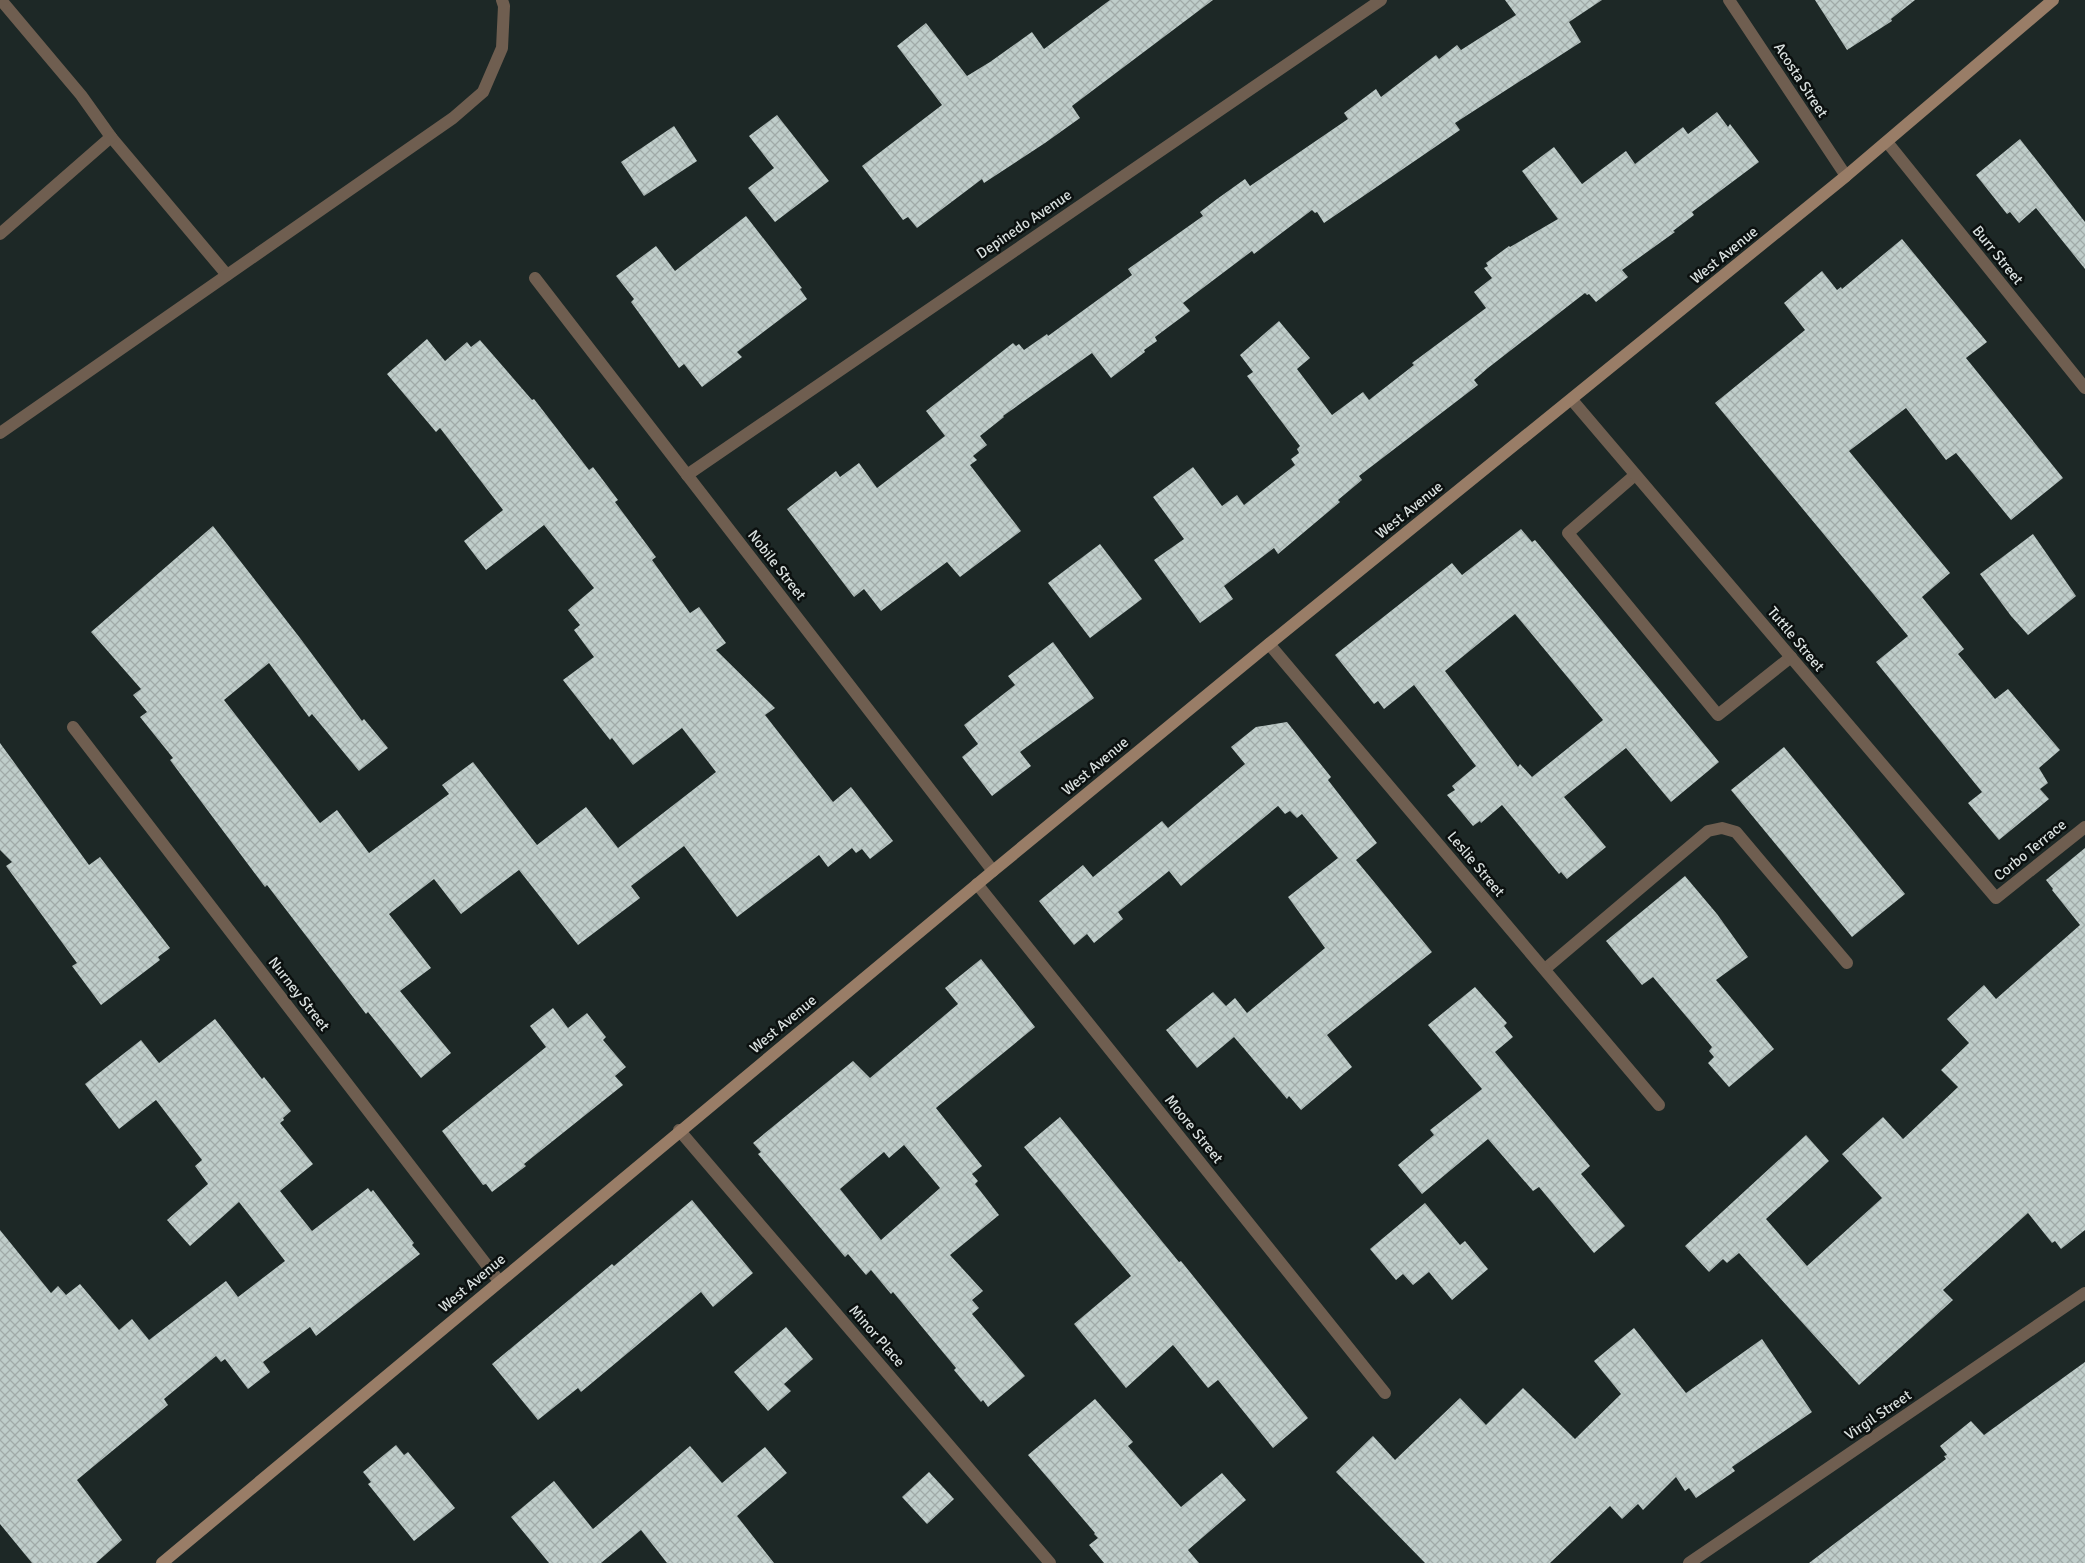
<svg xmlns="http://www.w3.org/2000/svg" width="2085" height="1563" font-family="Signika,sans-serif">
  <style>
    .building { fill: url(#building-cross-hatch); fill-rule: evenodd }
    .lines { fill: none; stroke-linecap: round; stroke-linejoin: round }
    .service { stroke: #6f5e50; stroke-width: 12 }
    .minor { stroke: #6f5e50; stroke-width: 12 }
    .secondary { stroke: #997d67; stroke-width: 12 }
    .labels { text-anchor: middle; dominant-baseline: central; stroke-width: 5; stroke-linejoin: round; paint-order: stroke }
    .street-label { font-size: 15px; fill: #d8dfde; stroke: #0b100f }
  </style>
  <defs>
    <pattern id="building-cross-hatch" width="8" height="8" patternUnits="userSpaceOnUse" patternTransform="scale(1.25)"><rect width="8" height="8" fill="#bfcdca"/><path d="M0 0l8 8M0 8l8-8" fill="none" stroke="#a0aaa8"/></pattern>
  </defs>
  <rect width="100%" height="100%" fill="#1d2826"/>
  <g class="building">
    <path d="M1110,0H1213L1072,106L1080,118L1045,143L984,183L982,179L917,228L908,217L903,220L862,166L942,105L897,46L926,23L967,76L990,62L1032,32L1044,49Z"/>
    <path d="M1505,0H1602L1569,22L1581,42L1455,123L1460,130L1324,223L1317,212L1315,213L1312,210L1254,254L1252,251L1183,303L1190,311L1155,337L1157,341L1144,350L1145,352L1111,378L1092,353L1003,416L1004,417L980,436L987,445L973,456L977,460L970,465L1021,531L960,577L947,562L881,611L864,589L854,597L787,509L836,471L840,477L859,463L877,488L945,436L926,411L1013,343L1016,346L1019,344L1024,350L1047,334L1048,336L1132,275L1128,269L1203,216L1200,212L1217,199L1245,179L1250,186L1348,119L1344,113L1376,89L1381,97L1436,55L1439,59L1457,45L1461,50L1516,15Z"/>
    <path d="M1815,0H1915L1891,19L1892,21L1847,50Z"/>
    <path d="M1717,112L1728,127L1730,124L1759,162L1692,212L1694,215L1673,231L1675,232L1622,270L1628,277L1596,302L1589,294L1587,295L1585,293L1488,368L1474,380L1478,385L1359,476L1362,480L1338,500L1340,502L1278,554L1274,548L1224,586L1233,599L1200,623L1154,560L1184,539L1153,497L1193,467L1222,506L1237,495L1244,505L1295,465L1291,459L1299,453L1297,449L1300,446L1247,376L1253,372L1240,355L1279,321L1310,358L1297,369L1332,415L1363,392L1369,400L1414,365L1412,363L1486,308L1474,292L1492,278L1484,268L1488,266L1486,263L1509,246L1510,247L1558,219L1522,171L1554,147L1582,184L1626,151L1635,164L1683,127L1688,134Z"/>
    <path d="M777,115L829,181L775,222L748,188L774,168L749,136Z"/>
    <path d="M674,126L697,161L644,196L621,162Z"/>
    <path d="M2020,139L2085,222V269L2036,208L2019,223L2010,212L2007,214L1976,175Z"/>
    <path d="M746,216L802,288L800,289L807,299L737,352L742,357L702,387L684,364L679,368L631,302L634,299L616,276L656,246L675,271Z"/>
    <path d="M1902,239L1987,342L1966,358L2063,478L2011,520L1956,453L1946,460L1906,408L1849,451L1950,573L1922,597L1964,649L1958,654L1995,699L2008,689L2060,750L2039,768L2048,783L2040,789L2049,799L1999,840L1968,803L1982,792L1876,662L1908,636L1715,403L1805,330L1784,303L1822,271L1837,290L1841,287L1842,289Z"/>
    <path d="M427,339L445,361L467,342L471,347L480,340L532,400L534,399L589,470L593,467L618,500L615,502L656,557L652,560L690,613L699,607L726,643L716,650L775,708L765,715L833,802L851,787L893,841L870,859L862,849L856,853L852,848L828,867L819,855L737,917L684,846L631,886L640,898L578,945L519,870L461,914L434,879L389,914L431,968L400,991L451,1053L421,1078L368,1012L366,1014L267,885L265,887L170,760L173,758L140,717L147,712L133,695L141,689L91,632L213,526L300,638L362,721L364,719L388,748L359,771L312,714L309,717L269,663L224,700L320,823L337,810L369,853L449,794L442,785L473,762L537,845L586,807L618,848L716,772L682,728L633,765L612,738L610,740L563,680L594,657L574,630L580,625L568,610L594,588L544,525L486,570L464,541L503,510L440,428L436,432L387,374Z"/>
    <path d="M1521,529L1532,542L1535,540L1719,762L1671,802L1626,748L1564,797L1606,847L1567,879L1561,872L1559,874L1502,805L1481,823L1480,821L1473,826L1447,795L1455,790L1452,786L1476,766L1414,685L1384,709L1378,701L1374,704L1335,655L1452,563L1462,575ZM1515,614L1603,720L1532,777L1520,764L1518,767L1445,671Z"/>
    <path d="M2033,534L2076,596L2028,635L2011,616L1980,574Z"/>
    <path d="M1100,544L1142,599L1090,638L1048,583Z"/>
    <path d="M1053,642L1094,698L1020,752L1031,766L992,796L962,757L978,744L964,725L1015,685L1008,676Z"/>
    <path d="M1287,722L1331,777L1328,780L1377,843L1356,860L1432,952L1327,1035L1352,1067L1301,1110L1289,1096L1287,1099L1234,1037L1197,1068L1166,1030L1213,992L1226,1006L1235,998L1247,1013L1325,948L1288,897L1338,858L1302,814L1297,818L1290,811L1285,814L1278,806L1181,886L1169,871L1118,912L1123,919L1094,943L1087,934L1074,945L1039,901L1083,865L1093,877L1162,821L1168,828L1245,764L1231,747L1256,727Z"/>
    <path d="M0,743L89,865L100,857L170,948L158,957L160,960L101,1005L72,966L77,963L6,866L12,862L0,850Z"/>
    <path d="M1784,747L1905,894L1852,937L1731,790Z"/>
    <path d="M2085,848V1230L2061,1249L2055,1241L2052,1243L2028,1213L1943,1290L1953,1300L1859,1385L1739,1253L1727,1263L1723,1259L1709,1272L1685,1246L1806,1135L1829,1161L1766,1219L1807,1266L1882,1198L1842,1154L1883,1117L1903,1139L1958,1087L1941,1070L1969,1043L1947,1019L1984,985L1996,999L2080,925L2052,890L2053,889L2046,880Z"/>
    <path d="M1685,876L1717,914L1748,957L1716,980L1774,1049L1729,1087L1708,1063L1714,1057L1709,1051L1712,1047L1653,977L1642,985L1606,941Z"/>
    <path d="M981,959L1035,1027L936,1108L982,1166L972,1174L978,1181L975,1184L999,1215L950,1255L983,1291L972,1300L979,1308L972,1314L1025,1376L988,1407L983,1400L981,1402L954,1370L956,1368L893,1292L891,1294L871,1270L866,1275L848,1254L845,1257L758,1154L761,1152L753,1143L853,1061L870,1078L958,1004L945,988ZM904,1145L940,1188L881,1240L840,1189L884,1152L889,1158Z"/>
    <path d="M1475,987L1507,1023L1504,1026L1513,1037L1495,1052L1590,1166L1581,1174L1625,1226L1594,1253L1539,1187L1533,1191L1488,1139L1422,1194L1398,1165L1434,1135L1430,1130L1482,1089L1428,1025Z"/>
    <path d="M553,1008L568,1028L587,1013L606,1037L603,1040L626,1067L615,1076L623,1085L524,1164L526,1166L492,1192L486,1184L483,1185L442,1131L546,1047L530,1026Z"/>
    <path d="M215,1019L262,1079L264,1077L291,1111L283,1118L284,1120L280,1123L313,1164L280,1191L312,1231L368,1188L371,1192L373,1190L414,1243L412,1245L420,1254L316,1336L310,1327L263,1362L270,1372L248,1389L225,1359L221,1362L216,1356L164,1399L168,1405L77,1480L122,1540L96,1563H32L0,1524V1230L51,1293L58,1286L66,1295L80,1284L119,1330L132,1319L149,1340L226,1281L238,1297L285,1261L239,1202L190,1246L167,1220L208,1184L195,1166L202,1160L156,1100L119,1129L85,1084L141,1040L159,1063Z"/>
    <path d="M1060,1117L1179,1262L1181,1261L1308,1418L1273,1448L1218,1380L1208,1388L1173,1345L1126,1388L1074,1324L1131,1276L1024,1147Z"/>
    <path d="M692,1200L753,1273L713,1307L701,1292L581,1392L578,1388L538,1420L492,1364L612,1264L614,1266Z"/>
    <path d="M1425,1203L1460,1245L1465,1241L1488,1269L1452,1300L1429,1272L1413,1285L1403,1274L1396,1280L1370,1249Z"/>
    <path d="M786,1327L813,1359L784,1384L791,1391L768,1411L734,1372Z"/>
    <path d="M1634,1328L1686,1393L1762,1339L1812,1412L1732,1467L1735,1471L1696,1498L1689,1488L1685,1491L1676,1477L1643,1510L1638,1504L1622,1519L1610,1506L1550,1563H1425L1336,1472L1373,1436L1395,1460L1460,1398L1486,1425L1523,1388L1575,1439L1621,1394L1594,1361Z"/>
    <path d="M2085,1362V1563H1809L1946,1459L1944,1456L1947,1455L1940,1446L1971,1421L1984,1435Z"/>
    <path d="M1095,1399L1133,1442L1128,1446L1181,1507L1222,1473L1246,1500L1188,1550L1199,1563H1104L1089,1545L1098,1538L1094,1534L1095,1533L1028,1455Z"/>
    <path d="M396,1445L404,1455L408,1452L455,1508L414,1541L368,1484L371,1482L363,1472Z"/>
    <path d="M690,1446L722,1483L765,1447L787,1473L737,1516L774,1563H667L641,1530L601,1563H549L511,1517L554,1481L593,1529Z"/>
    <path d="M929,1472L954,1499L927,1524L902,1497Z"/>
  </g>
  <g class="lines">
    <g class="service">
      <path d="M1,0L81,95L111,137L227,275"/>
      <path d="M0,234L111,137"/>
      <path d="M0,433L453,118L483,92L502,48L504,6L502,0"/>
      <path d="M1635,475L1568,533L1718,715L1791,657"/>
      <path d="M1545,969L1708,831L1722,828L1736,832L1847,963"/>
    </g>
    <g class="minor">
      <path d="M1729,0L1846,176"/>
      <path d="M1887,142L2085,388"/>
      <path d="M535,278L993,871"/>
      <path d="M1572,400L1996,898L2085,827"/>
      <path d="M687,475L1381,0"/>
      <path d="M1269,644L1659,1105"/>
      <path d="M73,727L499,1281"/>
      <path d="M977,884L1385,1393"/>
      <path d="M679,1130L1050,1563"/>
      <path d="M1689,1563L2085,1293"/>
    </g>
    <path class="secondary" d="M162,1563L993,871L1269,644L1846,176L2053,0"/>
  </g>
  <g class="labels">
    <g class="street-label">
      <text transform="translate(1801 80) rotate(57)">Acosta Street</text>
      <text transform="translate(1024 224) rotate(-34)">Depinedo Avenue</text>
      <text transform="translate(1724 255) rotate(-39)">West Avenue</text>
      <text transform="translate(1998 255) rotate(51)">Burr Street</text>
      <text transform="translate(1409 510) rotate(-39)">West Avenue</text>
      <text transform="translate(777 565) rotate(52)">Nobile Street</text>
      <text transform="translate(1796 639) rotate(50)">Tuttle Street</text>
      <text transform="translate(1095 766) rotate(-40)">West Avenue</text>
      <text transform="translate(2030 850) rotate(-39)">Corbo Terrace</text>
      <text transform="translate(1476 864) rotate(50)">Leslie Street</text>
      <text transform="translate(299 994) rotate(52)">Nurney Street</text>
      <text transform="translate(783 1024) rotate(-40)">West Avenue</text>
      <text transform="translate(1194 1129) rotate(51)">Moore Street</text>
      <text transform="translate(472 1283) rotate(-40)">West Avenue</text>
      <text transform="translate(877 1336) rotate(49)">Minor Place</text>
      <text transform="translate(1878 1415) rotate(-34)">Virgil Street</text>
    </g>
  </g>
</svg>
